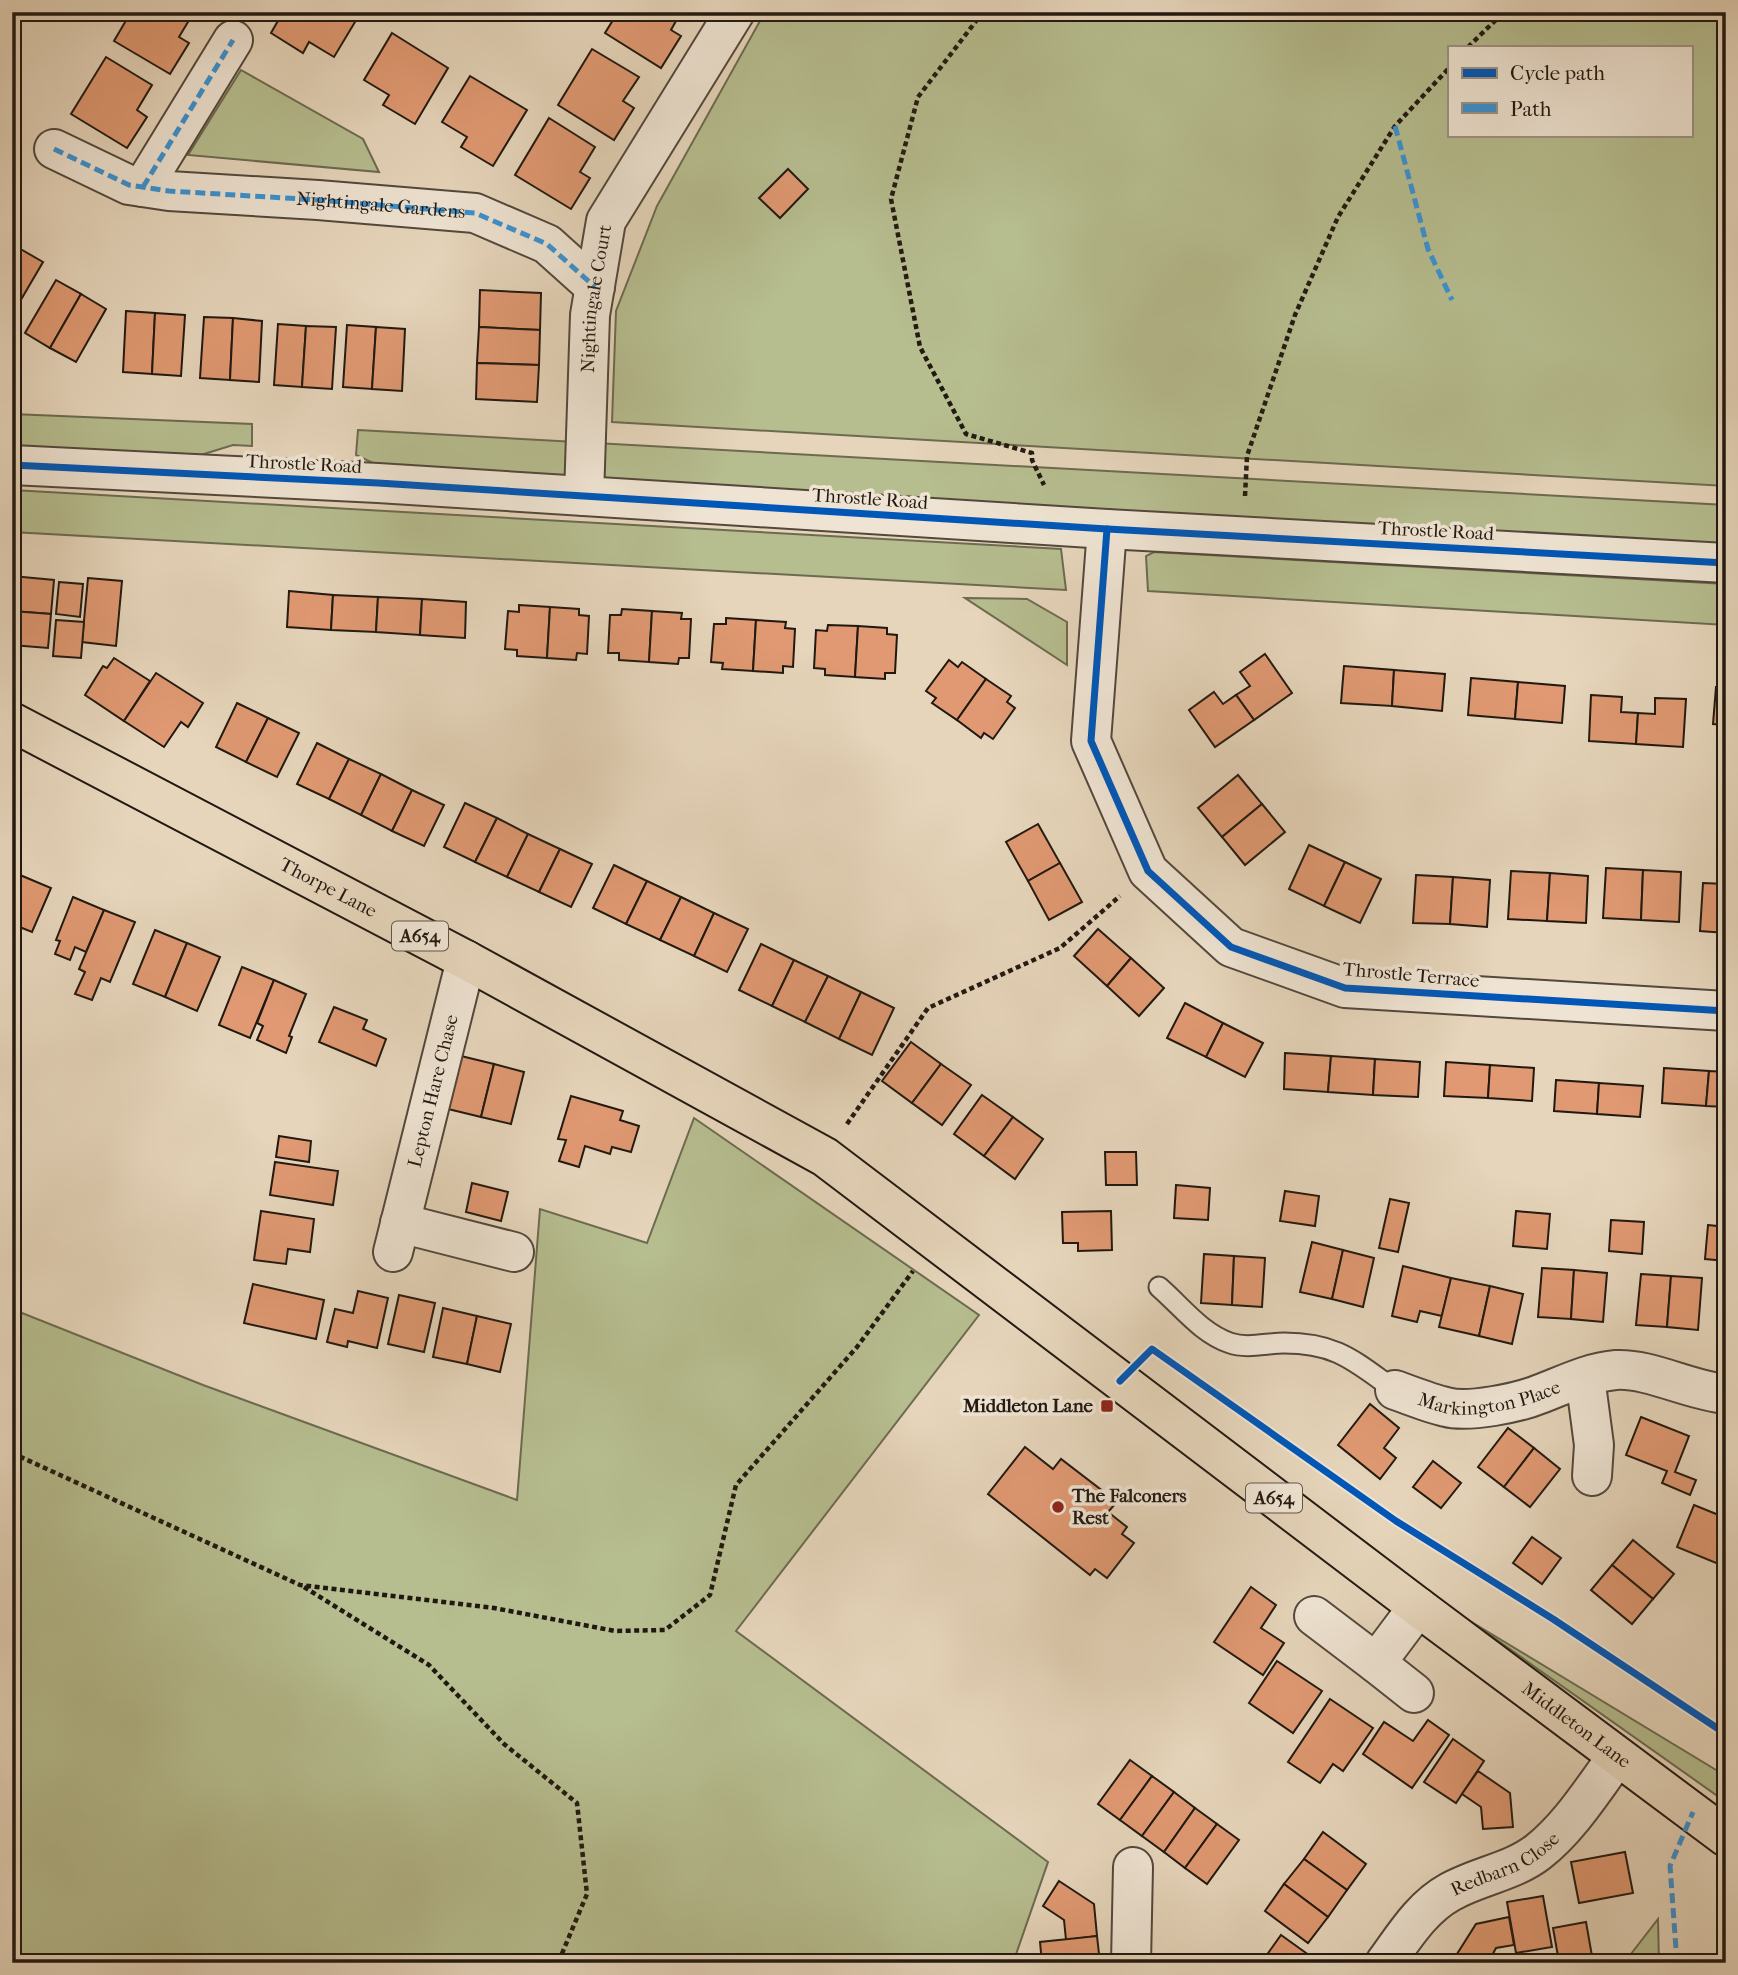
<svg xmlns="http://www.w3.org/2000/svg" width="1738" height="1975" font-family="'IM FELL French Canon',serif">
  <style>
    .green { fill: #b6bd8f; stroke: #6c6b50; stroke-width: 2; fill-rule: evenodd }
    .building { fill: #e09972; stroke: #211911; stroke-width: 2 }
    .lines { fill: none; stroke-linecap: round; stroke-linejoin: round }
    .lane-casing { stroke: #52483c; stroke-width: 23 }
    .street-casing { stroke: #52483c; stroke-width: 42 }
    .primary-casing { stroke: #211911; stroke-width: 42 }
    .path { stroke: #211911; stroke-width: 4.5; stroke-dasharray: 5 3.5; stroke-linecap: butt }
    .lane { stroke: #efe4d3; stroke-width: 19 }
    .street { stroke: #efe4d3; stroke-width: 38 }
    .primary { stroke: #e6d5bb; stroke-width: 38 }
    .quiet { stroke: #3a93d3; stroke-width: 5; stroke-dasharray: 10 5; stroke-linecap: butt }
    .cycleway-casing { stroke: #efe4d3; stroke-width: 11 }
    .cycleway { stroke: #0057b8; stroke-width: 7 }
    .poi-dot { fill: #8f2418; stroke: #efe4d3; stroke-width: 2.5 }
    .labels { text-anchor: middle; dominant-baseline: central; stroke-width: 7; stroke-linejoin: round; paint-order: stroke }
    .shield { fill: #efe4d3; stroke: #5f564b; stroke-width: 2 }
    .shield-label { font-size: 18px; font-weight: bold; fill: #211911 }
    .street-label { font-size: 19px; fill: #211911; stroke: #efe4d3 }
    .poi-label { font-size: 19px; font-weight: bold; fill: #211911; stroke: #efe4d3; text-anchor: end }
  </style>
  <rect width="100%" height="100%" fill="#e6d5bb"/>
  <filter id="stains"><feTurbulence type="fractalNoise" baseFrequency=".00286" numOctaves="4"/><feColorMatrix values="0 0 0 0 .2 0 0 0 0 .09 0 0 0 0 .02 0 0 0 .5 -.17"/></filter>
  <radialGradient id="worn" r=".72"><stop offset=".6" stop-color="#630" stop-opacity="0"/><stop offset="1" stop-color="#630" stop-opacity=".3"/></radialGradient>
  <g class="green">
    <path d="M765,12H1726V486L612,422L616,311L657,206ZM1449,47H1691V135H1449Z"/>
    <path d="M241,70L363,139L379,172L188,155Z"/>
    <path d="M12,414L252,424V446L233,445L175,463L12,453Z"/>
    <path d="M358,430L1726,505V545L396,474L356,455Z"/>
    <path d="M12,490L1061,549L1066,590L12,532Z"/>
    <path d="M1154,552L1726,584V625L1148,591L1146,556Z"/>
    <path d="M965,598L1027,599L1067,622V665Z"/>
    <path d="M694,1118L979,1315L736,1631L1048,1862L1013,1963H12V1309L203,1385L517,1500L540,1209L647,1243Z"/>
    <path d="M1470,1621L1726,1776V1802Z"/>
    <path d="M1658,1919L1659,1963H1624Z"/>
  </g>
  <g class="building">
    <path d="M131,12H194L179,37L189,43L170,74L114,41Z"/>
    <path d="M283,12H361L334,57L309,42L303,53L271,33Z"/>
    <path d="M618,12H681L671,30L681,36L661,68L605,33Z"/>
    <path d="M392,33L448,68L415,124L383,105L389,95L364,80Z"/>
    <path d="M592,49L639,77L623,101L634,108L614,140L558,105Z"/>
    <path d="M106,57L152,85L137,110L147,117L127,148L71,114Z"/>
    <path d="M470,76L527,110L493,166L461,147L467,137L442,122Z"/>
    <path d="M549,118L595,147L580,172L590,178L571,209L515,175Z"/>
    <path d="M788,169L808,189L780,218L759,198Z"/>
    <path d="M17,247L43,262L12,315V256Z"/>
    <path d="M56,280L81,294L50,348L25,333Z"/>
    <path d="M480,290L541,293L540,330L479,327Z"/>
    <path d="M81,294L106,309L76,362L50,348Z"/>
    <path d="M126,311L155,313L152,374L123,372Z"/>
    <path d="M155,313L185,315L181,376L152,374Z"/>
    <path d="M204,317L233,318L230,380L200,378Z"/>
    <path d="M233,318L262,321L259,382L230,380Z"/>
    <path d="M278,324L306,326L302,387L274,385Z"/>
    <path d="M347,325L376,327L372,389L343,387Z"/>
    <path d="M306,326L336,327L332,389L302,387Z"/>
    <path d="M376,327L405,329L402,391L372,389Z"/>
    <path d="M479,327L540,330L539,365L477,363Z"/>
    <path d="M477,363L539,365L537,402L476,399Z"/>
    <path d="M12,576L54,580L51,614L12,611Z"/>
    <path d="M88,578L122,581L116,646L82,642Z"/>
    <path d="M59,582L83,584L80,617L56,614Z"/>
    <path d="M289,591L333,595L331,630L287,627Z"/>
    <path d="M333,595L378,597L376,632L331,630Z"/>
    <path d="M378,597L422,599L420,635L376,632Z"/>
    <path d="M422,599L466,602L465,638L420,635Z"/>
    <path d="M519,605L550,607L547,658L517,656V650L505,649L508,611L519,612Z"/>
    <path d="M550,607L579,609V615L589,616L587,654L577,653L576,660L547,658Z"/>
    <path d="M622,609L652,611L649,662L619,660V653H608L610,615H621Z"/>
    <path d="M12,611L51,614L48,648L12,645Z"/>
    <path d="M652,611L682,613L681,619H691L689,658H679L678,664L649,662Z"/>
    <path d="M726,618L756,620L753,671L722,669L723,663L711,662L714,624H726Z"/>
    <path d="M56,620L84,622L81,658L53,656Z"/>
    <path d="M756,620L786,622L785,628L795,629L793,667L783,666V673L753,671Z"/>
    <path d="M828,625L858,626L855,677L825,675V669L814,668L816,630L827,631Z"/>
    <path d="M858,626L887,628V634L897,635L895,673H885V679L855,677Z"/>
    <path d="M1265,654L1292,693L1254,720L1236,695L1250,686L1240,672Z"/>
    <path d="M114,658L150,681L124,721L85,695L103,666L107,668Z"/>
    <path d="M949,660L958,667L962,662L986,679L957,720L932,703L936,698L926,691Z"/>
    <path d="M1344,666L1394,670L1392,706L1341,703Z"/>
    <path d="M1394,670L1445,674L1442,711L1392,706Z"/>
    <path d="M156,673L203,703L188,727L181,722L164,747L124,721Z"/>
    <path d="M1471,678L1518,682L1515,719L1468,715Z"/>
    <path d="M986,679L1011,696L1007,702L1015,708L993,739L984,733L981,738L957,720Z"/>
    <path d="M1518,682L1565,686L1562,723L1515,719Z"/>
    <path d="M1716,687H1726V725L1713,724Z"/>
    <path d="M1214,692L1223,704L1236,695L1254,720L1215,747L1189,710Z"/>
    <path d="M1591,695L1622,697L1621,712L1638,713L1636,744L1589,741Z"/>
    <path d="M1655,698L1686,699L1683,747L1636,744L1638,713L1655,714Z"/>
    <path d="M237,703L268,718L246,762L216,747Z"/>
    <path d="M268,718L299,733L277,777L246,762Z"/>
    <path d="M317,743L349,759L329,799L297,784Z"/>
    <path d="M349,759L381,774L361,815L329,799Z"/>
    <path d="M381,774L412,790L392,831L361,815Z"/>
    <path d="M1238,775L1262,804L1222,837L1198,808Z"/>
    <path d="M412,790L444,805L424,846L392,831Z"/>
    <path d="M465,803L497,818L475,862L444,847Z"/>
    <path d="M1262,804L1285,832L1245,865L1222,837Z"/>
    <path d="M497,818L528,834L507,877L475,862Z"/>
    <path d="M1038,824L1060,863L1028,881L1006,842Z"/>
    <path d="M528,834L560,849L539,892L507,877Z"/>
    <path d="M1309,845L1345,862L1324,906L1289,889Z"/>
    <path d="M560,849L592,864L571,907L539,892Z"/>
    <path d="M1345,862L1381,879L1360,923L1324,906Z"/>
    <path d="M1060,863L1082,902L1049,920L1028,881Z"/>
    <path d="M614,865L647,881L626,924L593,908Z"/>
    <path d="M1606,868L1643,870L1641,920L1603,918Z"/>
    <path d="M1643,870L1681,872L1679,922L1641,920Z"/>
    <path d="M1511,871L1550,873L1547,921L1508,919Z"/>
    <path d="M12,872L20,875L12,894Z"/>
    <path d="M1550,873L1588,876L1586,923L1547,921Z"/>
    <path d="M20,875L51,888L32,932L12,924V894Z"/>
    <path d="M1416,875L1453,877L1450,924L1413,923Z"/>
    <path d="M1453,877L1490,880L1487,927L1450,924Z"/>
    <path d="M647,881L681,897L660,940L626,924Z"/>
    <path d="M1703,883L1726,884V933L1700,931Z"/>
    <path d="M73,897L104,910L86,952L75,947L70,960L55,954L60,941L56,940Z"/>
    <path d="M681,897L714,913L694,956L660,940Z"/>
    <path d="M104,910L135,922L110,982L101,978L92,1000L75,994L85,972L79,969Z"/>
    <path d="M714,913L748,929L727,972L694,956Z"/>
    <path d="M1098,929L1131,958L1107,986L1074,956Z"/>
    <path d="M155,930L187,943L165,997L133,984Z"/>
    <path d="M187,943L220,957L197,1011L165,997Z"/>
    <path d="M761,944L794,960L772,1006L739,990Z"/>
    <path d="M1131,958L1164,988L1139,1016L1107,986Z"/>
    <path d="M794,960L828,976L805,1022L772,1006Z"/>
    <path d="M242,967L274,980L250,1038L219,1025Z"/>
    <path d="M828,976L861,992L839,1039L805,1022Z"/>
    <path d="M274,980L306,994L289,1036L292,1037L286,1053L257,1040L263,1026L257,1023Z"/>
    <path d="M861,992L894,1008L872,1055L839,1039Z"/>
    <path d="M1185,1003L1223,1023L1206,1057L1167,1038Z"/>
    <path d="M334,1007L367,1020L363,1029L386,1039L376,1066L319,1042Z"/>
    <path d="M1223,1023L1263,1043L1245,1077L1206,1057Z"/>
    <path d="M911,1042L941,1064L912,1103L882,1081Z"/>
    <path d="M1285,1053L1331,1056L1328,1092L1284,1089Z"/>
    <path d="M461,1056L494,1064L481,1117L448,1109Z"/>
    <path d="M1331,1056L1375,1059L1373,1095L1328,1092Z"/>
    <path d="M1375,1059L1420,1062L1418,1097L1373,1095Z"/>
    <path d="M1446,1062L1490,1065L1488,1098L1444,1096Z"/>
    <path d="M494,1064L524,1072L511,1124L481,1117Z"/>
    <path d="M941,1064L971,1085L942,1125L912,1103Z"/>
    <path d="M1490,1065L1534,1068L1532,1101L1488,1098Z"/>
    <path d="M1664,1068L1709,1071L1706,1106L1662,1103Z"/>
    <path d="M1709,1071L1726,1072V1107L1706,1106Z"/>
    <path d="M1556,1080L1599,1083L1597,1114L1554,1111Z"/>
    <path d="M1599,1083L1643,1086L1640,1117L1597,1114Z"/>
    <path d="M982,1095L1013,1117L984,1156L954,1134Z"/>
    <path d="M571,1096L623,1111L620,1120L639,1126L631,1152L612,1147L610,1154L585,1146L579,1167L559,1161L566,1140L558,1139Z"/>
    <path d="M1013,1117L1043,1139L1015,1179L984,1156Z"/>
    <path d="M279,1136L311,1141L309,1162L276,1157Z"/>
    <path d="M1105,1152H1136L1137,1185H1106Z"/>
    <path d="M275,1162L338,1171L333,1205L270,1195Z"/>
    <path d="M472,1183L508,1192L501,1221L466,1212Z"/>
    <path d="M1176,1185L1210,1188L1208,1220L1174,1218Z"/>
    <path d="M1285,1191L1319,1196L1315,1226L1280,1221Z"/>
    <path d="M1390,1199L1409,1203L1398,1252L1379,1248Z"/>
    <path d="M261,1211L314,1219L310,1252L288,1249L286,1264L254,1260Z"/>
    <path d="M1111,1211L1112,1250L1078,1251V1243H1063L1062,1212Z"/>
    <path d="M1516,1211L1550,1214L1547,1249L1513,1246Z"/>
    <path d="M1611,1220L1644,1222L1642,1254L1609,1251Z"/>
    <path d="M1708,1225L1726,1227V1261L1705,1259Z"/>
    <path d="M1312,1242L1343,1250L1332,1299L1300,1292Z"/>
    <path d="M1343,1250L1374,1258L1363,1307L1332,1299Z"/>
    <path d="M1204,1254L1234,1256L1232,1305L1201,1303Z"/>
    <path d="M1234,1256L1265,1258L1262,1307L1232,1305Z"/>
    <path d="M1403,1266L1451,1278L1442,1316L1420,1311L1417,1322L1392,1316Z"/>
    <path d="M1542,1268L1574,1270L1571,1319L1538,1317Z"/>
    <path d="M1574,1270L1607,1273L1603,1322L1571,1319Z"/>
    <path d="M1641,1274L1671,1276L1667,1327L1636,1325Z"/>
    <path d="M1671,1276L1702,1278L1698,1330L1667,1327Z"/>
    <path d="M1451,1278L1490,1286L1479,1336L1439,1327Z"/>
    <path d="M253,1284L324,1300L316,1339L244,1323Z"/>
    <path d="M1490,1286L1523,1294L1512,1344L1479,1336Z"/>
    <path d="M358,1291L388,1298L377,1348L348,1341L347,1347L327,1342L335,1309L353,1313Z"/>
    <path d="M399,1295L435,1303L424,1352L388,1344Z"/>
    <path d="M443,1308L477,1316L467,1364L433,1357Z"/>
    <path d="M477,1316L511,1324L500,1372L467,1364Z"/>
    <path d="M1370,1404L1399,1428L1384,1448L1396,1458L1380,1479L1338,1445Z"/>
    <path d="M1641,1417L1689,1436L1675,1472L1696,1480L1690,1495L1662,1483L1667,1471L1626,1455Z"/>
    <path d="M1508,1428L1534,1448L1504,1487L1478,1467Z"/>
    <path d="M1025,1447L1053,1469L1061,1459L1117,1502L1108,1512L1127,1527L1122,1534L1134,1543L1107,1578L1095,1569L1090,1575L988,1494Z"/>
    <path d="M1534,1448L1560,1469L1530,1507L1504,1487Z"/>
    <path d="M1433,1461L1461,1483L1441,1508L1413,1487Z"/>
    <path d="M1694,1505L1726,1518V1567L1677,1547Z"/>
    <path d="M1532,1537L1561,1558L1542,1584L1513,1563Z"/>
    <path d="M1633,1540L1674,1574L1653,1599L1612,1565Z"/>
    <path d="M1612,1565L1653,1599L1632,1624L1591,1590Z"/>
    <path d="M1251,1587L1276,1605L1261,1628L1284,1643L1263,1675L1214,1642Z"/>
    <path d="M1277,1661L1322,1691L1293,1733L1249,1703Z"/>
    <path d="M1330,1699L1373,1728L1343,1771L1333,1764L1320,1783L1288,1762Z"/>
    <path d="M1428,1720L1449,1735L1412,1788L1363,1754L1384,1722L1413,1741Z"/>
    <path d="M1453,1739L1484,1761L1456,1803L1424,1782Z"/>
    <path d="M1130,1760L1152,1776L1120,1820L1098,1804Z"/>
    <path d="M1478,1771L1510,1793L1513,1827L1483,1829L1481,1807L1462,1794Z"/>
    <path d="M1152,1776L1174,1792L1142,1836L1120,1820Z"/>
    <path d="M1174,1792L1195,1808L1164,1852L1142,1836Z"/>
    <path d="M1195,1808L1217,1824L1185,1868L1164,1852Z"/>
    <path d="M1217,1824L1239,1840L1207,1884L1185,1868Z"/>
    <path d="M1323,1832L1366,1864L1347,1890L1304,1859Z"/>
    <path d="M1625,1852L1633,1893L1579,1903L1571,1862Z"/>
    <path d="M1304,1859L1347,1890L1328,1917L1284,1884Z"/>
    <path d="M1059,1881L1094,1904L1097,1936L1066,1940L1064,1920L1043,1906Z"/>
    <path d="M1284,1884L1328,1917L1308,1943L1265,1911Z"/>
    <path d="M1543,1896L1552,1947L1516,1953L1507,1902Z"/>
    <path d="M1509,1917L1514,1945L1496,1948L1488,1963H1472L1457,1954L1476,1924Z"/>
    <path d="M1586,1922L1592,1956L1559,1962L1553,1928Z"/>
    <path d="M1281,1935L1320,1963H1275L1266,1956Z"/>
    <path d="M1097,1936L1100,1963H1042L1040,1942Z"/>
    <path d="M1266,1956L1275,1963H1261Z"/>
  </g>
  <g class="lines">
    <g class="lane-casing">
      <path id="lane" d="M1159,1287C1182,1307 1201,1333 1230,1343C1247,1349 1267,1343 1284,1343C1337,1343 1354,1361 1395,1390"/>
    </g>
    <g class="street-casing">
      <g id="street">
        <path d="M54,149L129,185L169,191L318,200L475,213L547,244L595,287"/>
        <path d="M143,187L233,40"/>
        <path d="M12,465L378,483L1107,529L1726,563"/>
        <path id="s1" d="M584,496L590,315L606,221L735,12"/>
        <path d="M1107,529L1091,741L1148,871L1231,947L1345,988L1726,1011"/>
        <path d="M400,1223L514,1252"/>
        <path id="s2" d="M393,1252L466,960"/>
        <path d="M1585,1377L1594,1445L1592,1476"/>
        <path id="s3" d="M1395,1390C1412,1396 1429,1403 1446,1407C1468,1413 1518,1403 1540,1394C1564,1385 1590,1372 1616,1370C1649,1368 1691,1391 1726,1394"/>
        <path d="M1314,1616L1376,1663L1418,1607"/>
        <path d="M1376,1663L1414,1693"/>
        <path d="M1131,1963L1133,1867"/>
        <path id="s4" d="M1385,1963C1404,1937 1421,1908 1450,1892C1478,1876 1512,1872 1538,1852C1570,1827 1593,1789 1617,1757"/>
      </g>
    </g>
    <g class="primary-casing">
      <g id="primary">
        <path id="s5" d="M12,722L466,960L825,1157L1418,1607L1726,1837"/>
      </g>
    </g>
    <g class="path">
      <path d="M983,12L918,97L891,199L920,347L966,434L1032,453V460L1044,485"/>
      <path d="M1468,47L1504,12"/>
      <path d="M1245,496L1247,456L1295,315L1338,217L1395,126L1449,68"/>
      <path d="M847,1124L928,1008L1060,948L1120,896"/>
      <path d="M12,1453L300,1585L494,1608L615,1631L665,1630L710,1595L736,1485L857,1347L913,1271"/>
      <path d="M304,1587L429,1665L504,1744L577,1803L587,1894L558,1963"/>
    </g>
    <use href="#lane" class="lane"/>
    <use href="#street" class="street"/>
    <use href="#primary" class="primary"/>
    <g class="quiet">
      <path d="M1395,126L1428,249L1452,300"/>
      <path id="s6" d="M54,149L129,185L169,191L318,200L475,213L547,244L595,287"/>
      <path d="M143,187L233,40"/>
      <path d="M1677,1963L1670,1866L1693,1812"/>
    </g>
    <g class="cycleway-casing">
      <g id="cycleway">
        <path d="M12,465L378,483L1107,529L1726,563"/>
        <path d="M1107,529L1091,741L1148,871L1231,947L1345,988L1726,1011"/>
        <path d="M1120,1381L1152,1349L1396,1521L1553,1619L1726,1734"/>
      </g>
    </g>
    <use href="#cycleway" class="cycleway"/>
  </g>
  <g class="poi-dot">
    <rect x="1100" y="1399" width="14" height="14" rx="3.5"/>
    <circle cx="1058" cy="1507" r="7"/>
  </g>
  <g class="labels">
    <g class="shield">
      <rect x="392" y="921.5" width="56" height="29" rx="5"/>
      <rect x="1246" y="1483.5" width="56" height="29" rx="5"/>
    </g>
    <g class="shield-label">
      <text x="420" y="936">A654</text>
      <text x="1274" y="1498">A654</text>
    </g>
    <g class="street-label">
      <text stroke="none"><textPath href="#s6" startOffset="336">Nightingale Gardens</textPath></text>
      <text stroke="none"><textPath href="#s1" startOffset="198">Nightingale Court</textPath></text>
      <text transform="translate(304 464) rotate(3)">Throstle Road</text>
      <text transform="translate(870 499) rotate(4)">Throstle Road</text>
      <text transform="translate(1436 531) rotate(3)">Throstle Road</text>
      <text stroke="none"><textPath href="#s5" startOffset="357">Thorpe Lane</textPath></text>
      <text transform="translate(1411 975) rotate(5)">Throstle Terrace</text>
      <text stroke="none"><textPath href="#s2" startOffset="166">Lepton Hare Chase</textPath></text>
      <text stroke="none"><textPath href="#s3" startOffset="98">Markington Place</textPath></text>
      <text stroke="none"><textPath href="#s5" startOffset="1864">Middleton Lane</textPath></text>
      <text stroke="none"><textPath href="#s4" startOffset="159">Redbarn Close</textPath></text>
    </g>
    <g class="poi-label">
      <text x="1093" y="1406">Middleton Lane</text>
      <text x="1072" y="1496" text-anchor="start">The Falconers<tspan x="1072" dy="22">Rest</tspan></text>
    </g>
  </g>
  <rect width="1738" height="1975" fill="none" stroke="#e6d5bb" stroke-width="42"/>
  <rect x="14" y="14" width="1710" height="1947" fill="none" stroke="#211911" stroke-width="3.5"/>
  <rect x="21" y="21" width="1696" height="1933" fill="none" stroke="#211911" stroke-width="2"/>
  <rect x="1448" y="46" width="245" height="91" fill="#efe4d3" stroke="#9d9385" stroke-width="2"/>
  <rect x="1462" y="68" width="35" height="10" fill="#0057b8" stroke="#9d9385" stroke-width="2"/>
  <text x="1510" y="80" font-size="21" fill="#211911">Cycle path</text>
  <rect x="1462" y="103" width="35" height="10" fill="#3a93d3" stroke="#9d9385" stroke-width="2"/>
  <text x="1510" y="116" font-size="21" fill="#211911">Path</text>
  <rect width="100%" height="100%" filter="url(#stains)"/>
  <rect width="100%" height="100%" fill="url(#worn)"/>
</svg>
